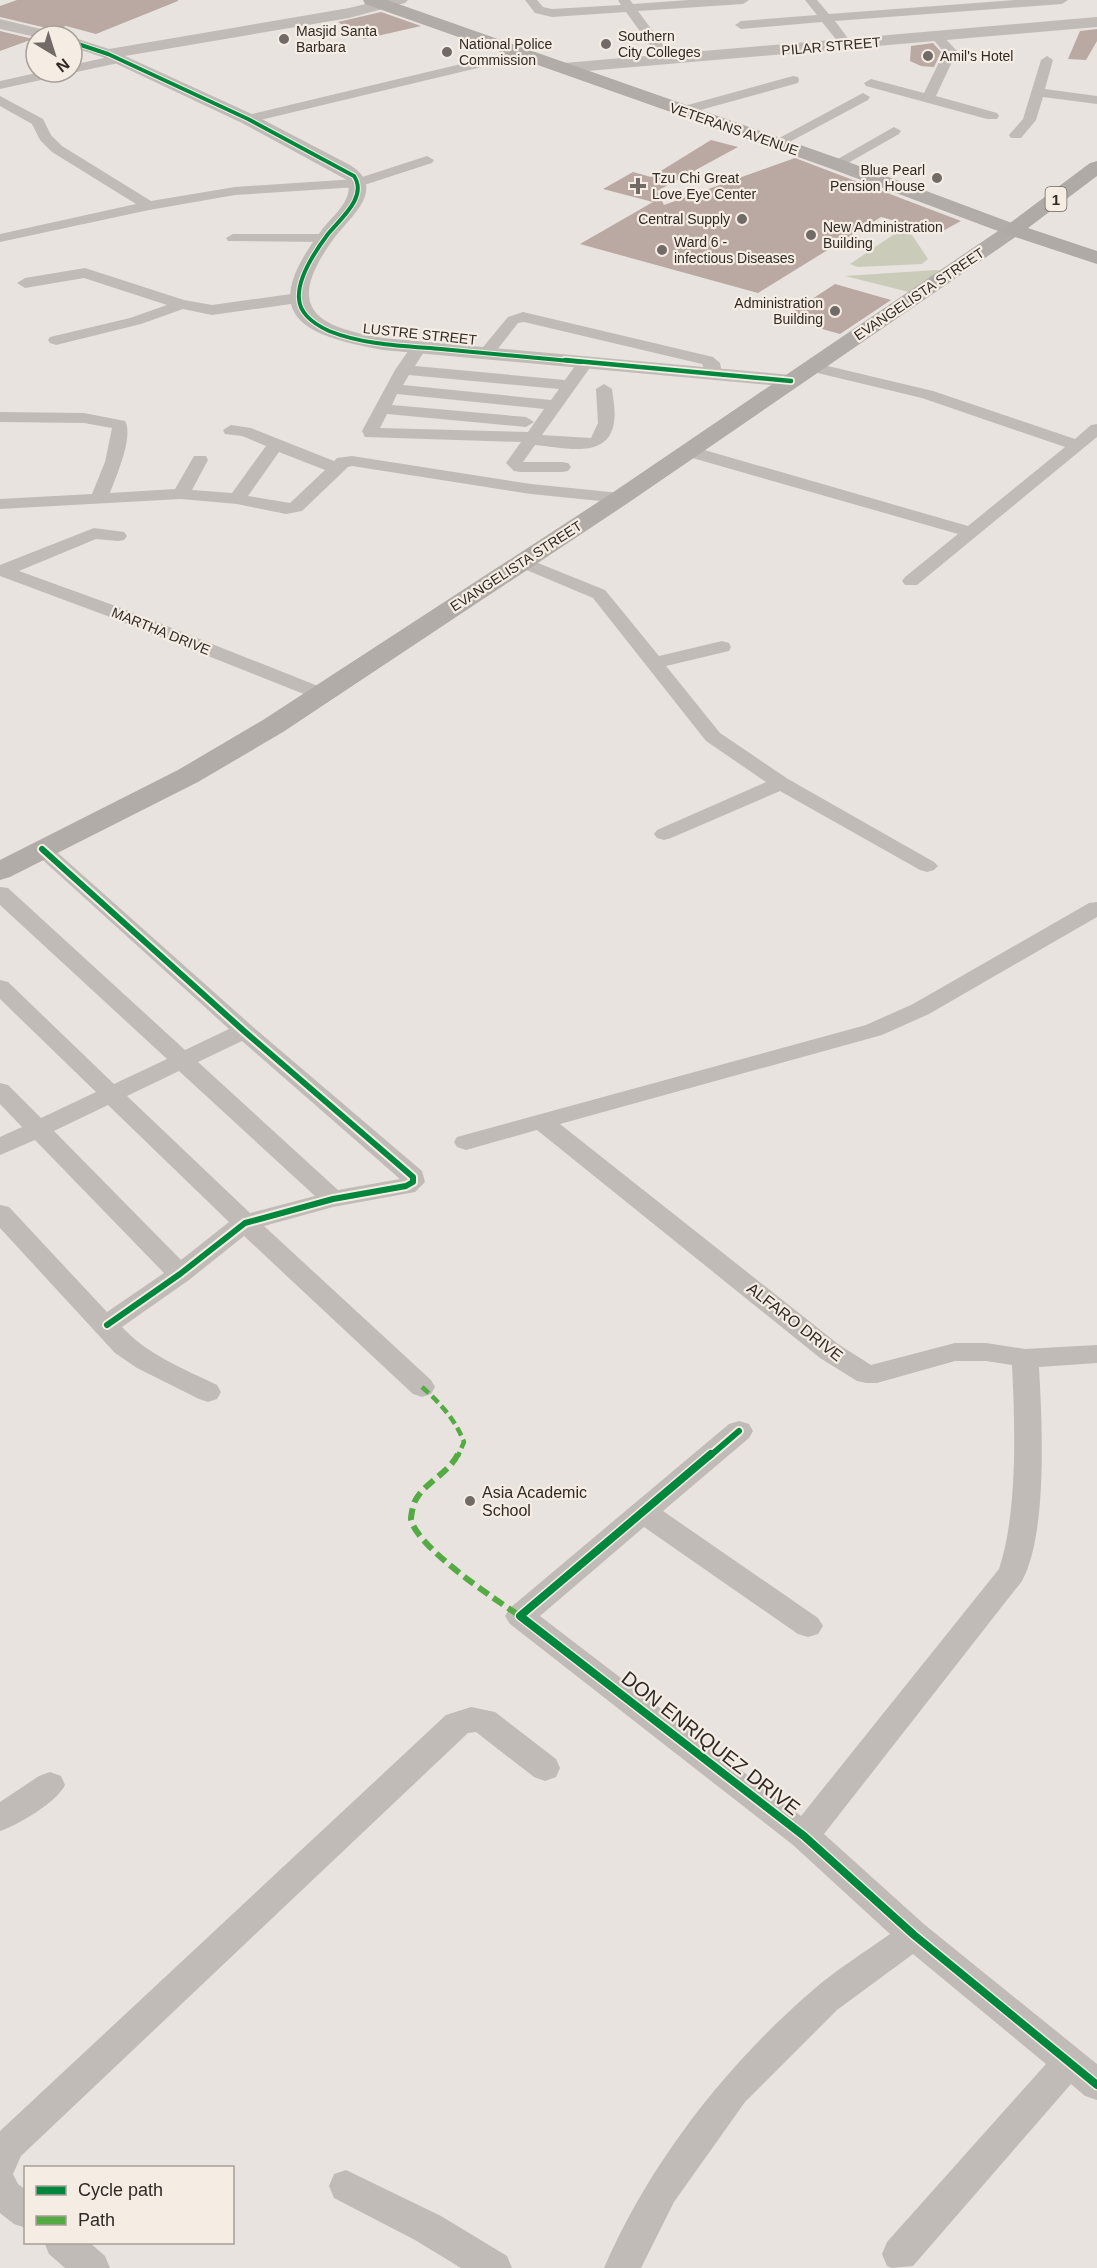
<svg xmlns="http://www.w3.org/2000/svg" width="1097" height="2268" font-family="Arial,sans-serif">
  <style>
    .green { fill: #caccb9 }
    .building { fill: #baa8a2 }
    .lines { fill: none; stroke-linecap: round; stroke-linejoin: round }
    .minor { fill: #c1bbb7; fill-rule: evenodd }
    .tertiary { fill: #c1bbb7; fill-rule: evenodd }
    .secondary { fill: #b2aca8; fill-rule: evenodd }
    .primary { fill: #b0aaa6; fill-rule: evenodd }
    .quiet-far1 { stroke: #54ab44; stroke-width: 4.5; stroke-dasharray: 9 4.5; stroke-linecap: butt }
    .quiet { stroke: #54ab44; stroke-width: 6; stroke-dasharray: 12 6; stroke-linecap: butt }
    .cycleway-far3-casing { stroke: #f5ede4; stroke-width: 6 }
    .cycleway-far2-casing { stroke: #f5ede4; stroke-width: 8 }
    .cycleway-far1-casing { stroke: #f5ede4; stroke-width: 10 }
    .cycleway-casing { stroke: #f5ede4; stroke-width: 11 }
    .cycleway-far3 { stroke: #00873e; stroke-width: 4 }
    .cycleway-far2 { stroke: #00873e; stroke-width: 4.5 }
    .cycleway-far1 { stroke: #00873e; stroke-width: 6 }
    .cycleway { stroke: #00873e; stroke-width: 8 }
    .poi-dot { fill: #716a66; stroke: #f5ede4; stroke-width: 2 }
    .labels { text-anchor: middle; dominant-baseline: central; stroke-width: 4.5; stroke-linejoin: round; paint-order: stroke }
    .far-poi-label { font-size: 14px; fill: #312926; stroke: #f5ede4; text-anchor: start }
    .far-street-label { font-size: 14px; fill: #312926; stroke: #f5ede4 }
    .shield { fill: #f5ede4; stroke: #6c645f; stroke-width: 1.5 }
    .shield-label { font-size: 15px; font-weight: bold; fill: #312926 }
    .street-label { font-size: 16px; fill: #312926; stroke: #f5ede4 }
    .poi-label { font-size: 16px; fill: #312926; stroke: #f5ede4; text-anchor: start }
    .near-street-label { font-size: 20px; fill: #312926; stroke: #f5ede4 }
  </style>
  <rect width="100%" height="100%" fill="#e8e3de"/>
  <g class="green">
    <path d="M904,232L912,235L928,259L922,264L858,267L850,264L893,235Z"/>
    <path d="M936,270L942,271L909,292L845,276Z"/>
  </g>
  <g class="building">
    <path d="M17,0H178V1L96,34L66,26L55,30L0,17V6Z"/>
    <path d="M381,12L421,26L364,39L338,22Z"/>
    <path d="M1097,29V41L1086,60L1068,59L1080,31Z"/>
    <path d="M0,31L33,39L0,51Z"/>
    <path d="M933,43L941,52L934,67L921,66L910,61L911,46Z"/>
    <path d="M711,140L738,147L657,191L664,205L795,158L961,221L939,233L881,217L758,293L580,244L653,202L603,189L633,172L651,177Z"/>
    <path d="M835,284L891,300L840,334L783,318Z"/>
  </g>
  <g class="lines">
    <g class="minor">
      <path d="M525,0H537L543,7L552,9L621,5L618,0H630L633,4L689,0H749L743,4L638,11L674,60L668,64L663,63L626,12L552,17L535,13Z"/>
      <path d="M805,0H817L829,14L1015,0H1068L1062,4L835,21L853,45L847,49L843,48L822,22L741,29L735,25L741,21L817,15Z"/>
      <path d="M936,32L940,33L957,51L936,96L997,113L999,116L997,119H987L866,86L864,83L871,79L924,93L944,52L930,36Z"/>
      <path d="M524,49L530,53L528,56L248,123L241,119L248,115Z"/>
      <path d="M118,55L124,59L123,62L72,73L69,72H72V65Z"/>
      <path d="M1047,56L1053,60L1045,89L1097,96V104L1043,97L1036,120L1021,138H1011L1009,135L1023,119L1041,60Z"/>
      <path d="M41,72H65L64,75L0,89V81Z"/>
      <path d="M793,76L798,77L799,80L798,83L682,115L675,111L677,108Z"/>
      <path d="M863,93L870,97L868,100L782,146H772L770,143Z"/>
      <path d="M0,96L43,119L51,135L62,146L151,201L235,187L356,179L427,156L434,160L432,163L358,187L235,195L149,210L0,242V234L136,204L52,152L40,140L32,124L0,106Z"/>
      <path d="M894,127L901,131L899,134L841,167H831L829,164Z"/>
      <path d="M233,234H325L332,238L325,242L228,241L226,238Z"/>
      <path d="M85,268L184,300L212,305L298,293L306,298L298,303L212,315L183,309L141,324L56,345L50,343L48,340L50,337L130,318L167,305L84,278L25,288L17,283L25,278Z"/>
      <path d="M523,312L713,357L720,363L722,373L714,378L708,376L702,364L524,322L518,323L493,355H481L479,352L508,317Z"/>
      <path d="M419,342L427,347L415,366L565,380L580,359H592L594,362L542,435L591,438L598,423L596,389L604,384L612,389C613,399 616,412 614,422C609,461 562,447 535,445L523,462H562L568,463L571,467L568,471L562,472H520L514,471L506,463L521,442L365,437L362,431L395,370L413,344ZM409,375L559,389L551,400L403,385ZM397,394L544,409L528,432L380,428L387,414L526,427L534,422L526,417L392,405Z"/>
      <path d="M811,362L933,391L1075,439L1091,425L1097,424V437L917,585H905L902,581L905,577L958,534L682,455L680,451L682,447H694L968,526L1065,447L922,398L805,370L803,367Z"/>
      <path d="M0,412L84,413L125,421C134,436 116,477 110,493L175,489L194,456H206L208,460L192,490L232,493L266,446L242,436L225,434L223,430L231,425L251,428L334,461L337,458L352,456L531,484L620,493L626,494L629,498L626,502L620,503L531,494L352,466L348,467L302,511L286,514L237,504L181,499L0,509V499L92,494L105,462L112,428L84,423L0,422ZM279,452L325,470L290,503L248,496Z"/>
      <path d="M94,528L124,532L127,536L124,540L118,541L96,539L19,571L124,609L328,690L331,694L328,698H314L110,617L0,576V565Z"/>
      <path d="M523,557L605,590L659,656L722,641L729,643L731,647L729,651L666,666L720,733L788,779L934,862L938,866L934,870L927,872L920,870L780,791L671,838L664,840L657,838L654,834L657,830L766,782L706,741L593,598L517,566L514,562L517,558Z"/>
      <path d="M42,843L49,845L252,1026L422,1171L425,1182L415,1192L333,1207L264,1226L431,1380L435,1387L431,1394L422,1397L413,1394L244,1236L189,1280L122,1327C148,1355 184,1369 217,1385L221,1392L217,1399L208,1402L199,1399L137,1368L115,1353L0,1228V1205L9,1207L107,1312L164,1273L35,1140L0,1155V1137L22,1127L0,1104V1083L8,1085L41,1118L96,1092L0,999V980L8,982L114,1084L167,1059L0,905V887L8,888L185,1050L229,1029L35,853L31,849L35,845ZM242,1041L400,1179L338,1190L198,1062ZM179,1071L315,1196L250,1213L127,1096ZM108,1105L229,1222L181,1260L54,1131Z"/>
      <path d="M1097,902V917L929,1014L882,1035L560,1124L838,1344L871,1365L955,1343H986L1025,1349L1097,1345V1363L1039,1367C1042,1422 1048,1533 1022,1581L824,1834L925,1925L1097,2064V2100L1085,2096L1071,2084L913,2266L892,2268L887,2266L882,2254L887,2242L1046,2064L913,1954L837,2010L745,2102L674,2202L641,2268H604C650,2162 726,2065 813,1990C837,1969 865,1952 890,1934L793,1845L510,1624L505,1616L510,1608L729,1424L739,1421L749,1424L753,1431L749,1438L663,1511L818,1618L823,1626L818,1634L808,1637L798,1634L644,1527L540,1616L801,1816L999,1569C1018,1512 1015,1425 1012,1365L986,1361H955L877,1383H866L857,1381L820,1358L537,1130L466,1150L457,1147L454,1142L457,1137L866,1025L913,1004L1089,903Z"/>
      <path d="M471,1707L495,1712L556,1759L560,1768L556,1777L545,1781L534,1777L476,1732L468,1733L21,2156L13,2174L18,2184L26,2190V2228L14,2224L0,2213V2131L446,1715Z"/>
      <path d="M50,1772L61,1776L65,1785C57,1802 18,1825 0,1831V1802L39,1776Z"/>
      <path d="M346,2170L441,2216L507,2256L512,2268H461L415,2240L334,2198L329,2186L334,2174Z"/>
      <path d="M44,2242H89L105,2256L110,2268H65L49,2254Z"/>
    </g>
    <g class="tertiary">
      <path d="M382,0H408L405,3L349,18L125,56L254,115L350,165C387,188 352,215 335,237C285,305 310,326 383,338L791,375L798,377L801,381L798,385L791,387L383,350C298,335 258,314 321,231C332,216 355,200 347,180L242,123L102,57L72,47V37L109,49L349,8Z"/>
      <path d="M1097,17V27L564,73L556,68L564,63Z"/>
      <path d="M0,19L57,33L59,36L36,37L0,29Z"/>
    </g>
    <path class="secondary" d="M363,0H387L843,160L1020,226L1023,230L1020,234L628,503L283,732L198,782L10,877L0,880V860L178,770L263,720L612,493L998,231L829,168L365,4Z"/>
    <path class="primary" d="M1097,161V176L1028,228L1097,251V264L1006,234L1003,230L1006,226L1090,163Z"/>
    <path class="quiet-far1" d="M422,1387C440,1403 455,1419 464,1442L458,1456"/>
    <path class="quiet" d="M458,1454C449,1473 424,1483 415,1501C413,1505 411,1516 411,1519C416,1547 496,1600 520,1616"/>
    <g class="cycleway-far3-casing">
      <path id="cycleway-far3" d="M72,42L108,54L248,119L354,176C368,197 340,219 328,234C316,250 297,278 299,299C300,315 316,325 329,331C364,345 403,346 441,349C488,353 534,358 581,362"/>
    </g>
    <g class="cycleway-far2-casing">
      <path id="cycleway-far2" d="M565,360L791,381"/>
    </g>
    <g class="cycleway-far1-casing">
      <g id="cycleway-far1">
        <path d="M42,849L244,1031L413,1177V1182L406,1186L333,1199L245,1223L180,1274L107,1325"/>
        <path d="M710,1456L739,1431"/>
      </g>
    </g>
    <g class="cycleway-casing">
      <path id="cycleway" d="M711,1454L520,1616L804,1836L914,1935L1097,2085"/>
    </g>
    <use href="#cycleway-far3" class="cycleway-far3"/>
    <use href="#cycleway-far2" class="cycleway-far2"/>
    <use href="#cycleway-far1" class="cycleway-far1"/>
    <use href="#cycleway" class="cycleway"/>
  </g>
  <g class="poi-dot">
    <circle cx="284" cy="39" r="6"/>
    <circle cx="606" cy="44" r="6"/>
    <circle cx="447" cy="52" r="6"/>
    <circle cx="928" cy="56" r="6"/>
    <circle cx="937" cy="178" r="6"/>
    <path d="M635 177h6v6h6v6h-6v6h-6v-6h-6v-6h6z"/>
    <circle cx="742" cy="219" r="6"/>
    <circle cx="811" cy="235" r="6"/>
    <circle cx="662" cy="250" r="6"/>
    <circle cx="835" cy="311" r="6"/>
    <circle cx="470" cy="1501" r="6"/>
  </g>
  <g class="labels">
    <g class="far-poi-label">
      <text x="296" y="31">Masjid Santa<tspan x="296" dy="16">Barbara</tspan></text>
      <text x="618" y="36">Southern<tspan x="618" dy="16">City Colleges</tspan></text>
      <text x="459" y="44">National Police<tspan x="459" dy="16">Commission</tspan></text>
      <text x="940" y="56">Amil's Hotel</text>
      <text x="925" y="170" text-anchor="end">Blue Pearl<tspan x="925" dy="16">Pension House</tspan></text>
      <text x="652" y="178">Tzu Chi Great<tspan x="652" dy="16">Love Eye Center</tspan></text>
      <text x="730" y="219" text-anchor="end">Central Supply</text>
      <text x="823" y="227">New Administration<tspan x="823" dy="16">Building</tspan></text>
      <text x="674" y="242">Ward 6 -<tspan x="674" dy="16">infectious Diseases</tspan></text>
      <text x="823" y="303" text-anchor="end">Administration<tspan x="823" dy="16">Building</tspan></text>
    </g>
    <g class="far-street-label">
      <text transform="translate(831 46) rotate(-5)">PILAR STREET</text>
      <text transform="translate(734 129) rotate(19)">VETERANS AVENUE</text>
      <text transform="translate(919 294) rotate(-34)">EVANGELISTA STREET</text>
      <text transform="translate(420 334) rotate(6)">LUSTRE STREET</text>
      <text transform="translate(516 566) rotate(-33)">EVANGELISTA STREET</text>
      <text transform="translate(161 631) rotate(22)">MARTHA DRIVE</text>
    </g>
    <rect class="shield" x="1045.5" y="187" width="21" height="24" rx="4.5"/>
    <g class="shield-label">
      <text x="1056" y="199">1</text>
    </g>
    <g class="street-label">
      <text transform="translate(795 1322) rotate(38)">ALFARO DRIVE</text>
    </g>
    <g class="poi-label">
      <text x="482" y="1492">Asia Academic<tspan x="482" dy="18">School</tspan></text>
    </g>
    <g class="near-street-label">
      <text transform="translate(711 1743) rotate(38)">DON ENRIQUEZ DRIVE</text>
    </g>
  </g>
  <rect x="24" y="2166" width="210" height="78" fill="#f5ede4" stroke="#a79f98" stroke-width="1.5"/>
  <rect x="36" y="2186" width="30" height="9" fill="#00873e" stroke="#a79f98" stroke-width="1.5"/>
  <text x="78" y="2196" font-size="18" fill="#312926">Cycle path</text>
  <rect x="36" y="2216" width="30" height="9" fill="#54ab44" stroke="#a79f98" stroke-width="1.5"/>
  <text x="78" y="2226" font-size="18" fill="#312926">Path</text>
  <g transform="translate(54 54) rotate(142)"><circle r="28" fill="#f5ede4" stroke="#a79f98" stroke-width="1.5"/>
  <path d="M0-4.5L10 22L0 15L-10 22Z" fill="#716a66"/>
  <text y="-9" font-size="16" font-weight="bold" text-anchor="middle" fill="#312926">N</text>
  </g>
</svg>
